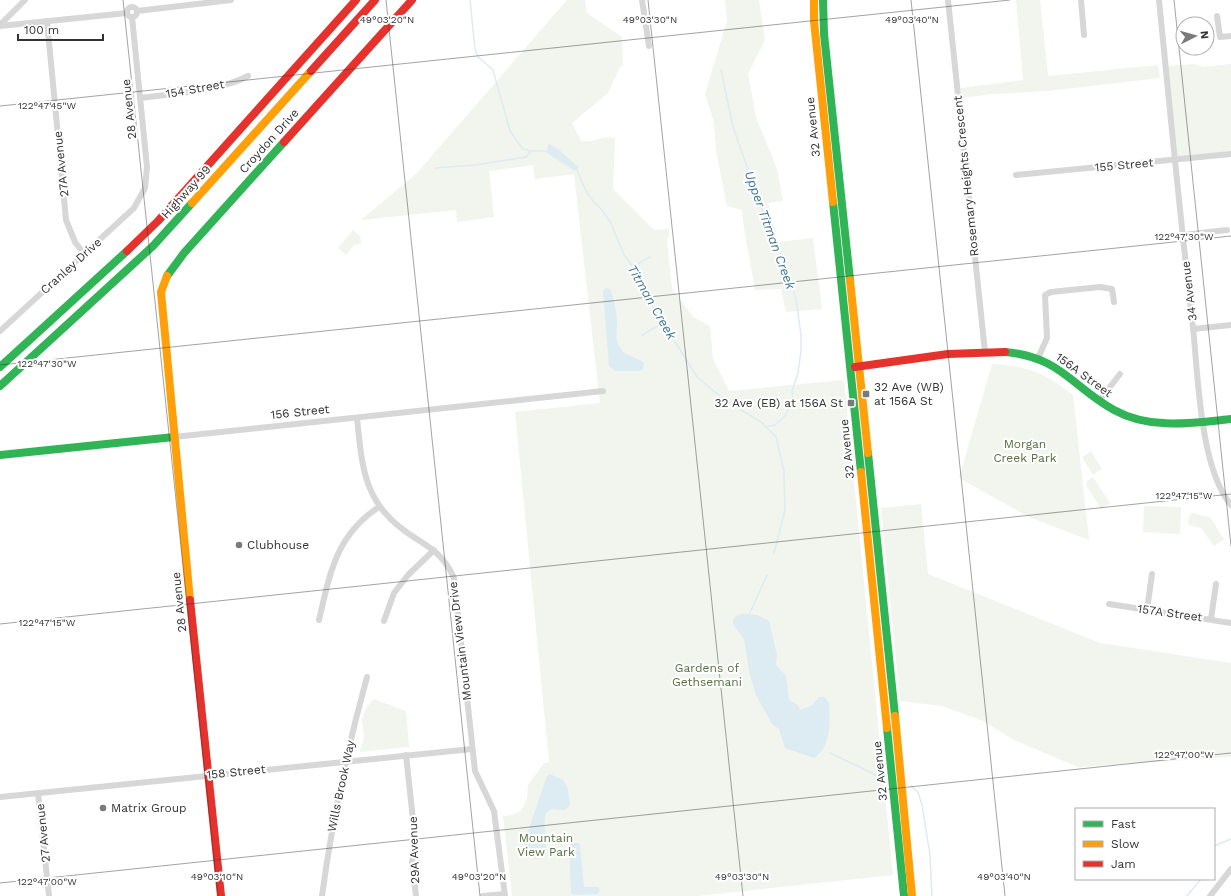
<svg xmlns="http://www.w3.org/2000/svg" width="1231" height="896" font-family="'Work Sans',sans-serif">
  <style>
    .green { fill: #f1f5ed }
    .water { fill: #ddebf3 }
    .lines { fill: none; stroke-linecap: round; stroke-linejoin: round }
    .stream { stroke: #ddebf3; stroke-width: 1.5 }
    .street { stroke: #d7d7d7; stroke-width: 6 }
    .fast { stroke: #30b455; stroke-width: 8 }
    .slow { stroke: #ff9f0a; stroke-width: 8 }
    .jam { stroke: #e5322d; stroke-width: 8 }
    .ticks { fill: none; stroke: #333; stroke-width: 1; stroke-opacity: 0.45 }
    .poi-dot { fill: #7a7a7a; stroke: #fff; stroke-width: 1.5 }
    .labels { text-anchor: middle; dominant-baseline: central; stroke-width: 4; stroke-linejoin: round; paint-order: stroke }
    .street-label { font-size: 12px; fill: #333; stroke: #fff }
    .poi-label { font-size: 12px; fill: #333; stroke: #fff; text-anchor: start }
    .park-label { font-size: 12px; fill: #56703f; stroke: #fff }
    .water-label { font-size: 13px; font-style: italic; fill: #3f7597; stroke: #fff }
    .ticks-label { font-size: 10px; text-anchor: middle; fill: #333; stroke: #fff; stroke-width: 4; stroke-linejoin: round; paint-order: stroke }
  </style>
  <rect width="100%" height="100%" fill="#fff"/>
  <g class="green">
    <path d="M567,0H585L587,13L622,37L623,66L620,67L608,93L572,123L581,141C595,143 601,135 615,138L613,189L654,230L669,229V235L667,241L672,288L693,317L710,326L713,359L729,391L844,380L893,875L698,896H512L503,816L512,815L521,811L527,799L528,785L544,763L549,762L515,412L600,403L574,174L535,179L533,165L489,171L494,217L457,222L456,210L361,220L416,174Z"/>
    <path d="M725,0H759L765,40L748,74L756,117L777,169L783,201L768,203L778,242L813,238L822,309L786,312L781,289L755,290C751,263 744,237 742,210L727,206L716,151L714,122L705,94L727,21Z"/>
    <path d="M1016,0H1040L1048,76L1158,65L1160,78L1047,91L992,94L962,98L961,88L1023,80Z"/>
    <path d="M1194,64L1203,67L1231,64V152L1178,158L1168,66Z"/>
    <path d="M353,230L360,236L361,244L354,245L346,255L338,248Z"/>
    <path d="M992,364C1027,366 1046,373 1073,395L1089,540L1029,517L959,478Z"/>
    <path d="M1091,451L1102,469L1093,475L1082,457Z"/>
    <path d="M1093,477L1110,503L1101,509L1086,485L1087,481Z"/>
    <path d="M921,504L928,574L1100,643L1231,663V757L1078,767L1014,740L983,721L942,706L900,701L881,508Z"/>
    <path d="M1144,506L1181,507L1180,534L1143,532Z"/>
    <path d="M1192,513L1210,517L1224,539L1214,546L1201,528L1188,525L1190,514Z"/>
    <path d="M374,699L406,711L409,747L360,752L364,736L362,720L366,708Z"/>
  </g>
  <g class="water">
    <path d="M548,144C560,147 568,160 579,167L575,171L547,153Z"/>
    <path d="M606,288L610,289C614,299 617,312 617,322C617,333 614,339 621,349C626,357 637,357 644,363L643,369L640,371H615L609,366L603,291Z"/>
    <path d="M742,614L757,615L769,621L777,655L776,665L786,676L789,700L798,705L800,710L811,706L819,697H824L829,702C830,720 832,746 814,758L785,748L779,729L772,724L756,695L750,676L744,639L733,624V620L736,616Z"/>
    <path d="M550,774L563,780L568,789L570,805L565,810L552,809L546,813C541,826 552,848 541,858L534,859L530,855L525,840L547,776Z"/>
    <path d="M571,843H579L580,846L584,887H598L600,890L597,894L574,895L571,893L569,846Z"/>
  </g>
  <g class="lines">
    <g class="stream">
      <path d="M470,0L475,49L478,57L493,70L510,131L523,149L531,151"/>
      <path d="M721,70L733,127L770,232L781,255L792,285L796,299L801,335V351L798,373L792,391L793,400L785,416L775,425L766,427"/>
      <path d="M435,168L476,165L526,157L531,151H548"/>
      <path d="M576,168L586,191L593,201L602,210L611,223L624,255L638,273L646,295L697,377L722,398L761,422L776,437L784,471L785,510L774,553"/>
      <path d="M633,267L650,257"/>
      <path d="M642,335L663,323"/>
      <path d="M749,615L767,575"/>
      <path d="M830,753L866,770L887,782"/>
      <path d="M911,786L918,792L922,805L930,855L932,896"/>
      <path d="M1214,846L1231,839"/>
      <path d="M1187,896L1201,879"/>
    </g>
    <g class="street">
      <path d="M642,0L649,46"/>
      <path d="M948,0L985,352"/>
      <path d="M1081,0L1084,35"/>
      <path d="M1159,0C1170,109 1180,218 1193,327C1198,376 1200,468 1231,505"/>
      <circle cx="132" cy="12" r="5"/>
      <path d="M137,11L231,0"/>
      <path d="M1217,16L1220,37L1231,36"/>
      <path d="M47,21L66,220L75,242L84,254"/>
      <path d="M0,25L25,0"/>
      <path d="M0,26L127,13"/>
      <path d="M140,98C175,93 217,92 248,76"/>
      <path d="M1016,175L1231,154"/>
      <path d="M1182,235L1227,230"/>
      <path d="M1193,329L1231,325"/>
      <path d="M0,331L134,208L145,188L147,167L132,17"/>
      <path d="M1038,358L1047,338L1045,295L1051,292L1100,287L1112,289L1114,302"/>
      <path d="M1099,401L1120,374"/>
      <path d="M357,418C362,465 363,501 405,531C427,547 442,551 454,578L475,771L494,811L505,896"/>
      <path d="M174,437L603,391"/>
      <path d="M1109,604L1231,623"/>
      <path d="M1147,610L1152,574"/>
      <path d="M1211,619L1216,584"/>
      <path d="M319,620C330,573 336,535 379,507"/>
      <path d="M384,621L394,593L408,575L434,550"/>
      <path d="M406,755L415,838L412,863L416,896"/>
      <path d="M38,793L49,896"/>
      <path d="M0,797L472,749"/>
      <path d="M322,896C332,822 347,749 367,677"/>
      <path d="M483,896L504,894"/>
      <path d="M1210,896L1231,869"/>
    </g>
    <g class="fast">
      <path d="M823,0L824,34L850,280"/>
      <path d="M833,202L861,472"/>
      <path d="M167,276L184,253L284,142"/>
      <path d="M1005,352C1061,357 1071,386 1114,410C1150,430 1192,423 1231,419"/>
      <path d="M0,367L127,251"/>
      <path d="M0,386L153,246L192,203"/>
      <path d="M868,453L895,716"/>
      <path d="M0,455L174,437"/>
      <path d="M887,728L904,896"/>
    </g>
    <g class="slow">
      <path d="M814,0V21L833,202"/>
      <path d="M192,203L311,71"/>
      <path d="M167,276L161,292L190,600"/>
      <path d="M850,280L868,453"/>
      <path d="M861,472L887,728"/>
      <path d="M895,716L912,896"/>
    </g>
    <g class="jam">
      <path d="M311,71L375,0"/>
      <path d="M284,142L412,0"/>
      <path d="M127,251L158,221L356,0"/>
      <path d="M855,367L948,354L1005,352"/>
      <path d="M190,600L221,896"/>
    </g>
  </g>
  <path class="ticks" d="M123,0L218,896M386,0L480,896M648,0L743,896M911,0L1005,896M1174,0L1231,546M0,106L1010,0M0,365L1231,236M0,624L1231,494M0,883L1231,753"/>
  <g class="poi-dot">
    <rect x="862" y="390" width="8" height="8" rx="2"/>
    <rect x="847" y="399" width="8" height="8" rx="2"/>
    <circle cx="239" cy="545" r="4"/>
    <circle cx="103" cy="808" r="4"/>
  </g>
  <g class="labels">
    <g class="street-label">
      <text transform="translate(195 89) rotate(-10)">154 Street</text>
      <text transform="translate(129 109) rotate(-96)">28 Avenue</text>
      <text transform="translate(813 127) rotate(-96)">32 Avenue</text>
      <text transform="translate(269 141) rotate(-48)">Croydon Drive</text>
      <text transform="translate(61 164) rotate(-96)">27A Avenue</text>
      <text transform="translate(1124 165) rotate(-5)">155 Street</text>
      <text transform="translate(966 176) rotate(-96)">Rosemary Heights Crescent</text>
      <text transform="translate(186 192) rotate(-48)">Highway 99</text>
      <text transform="translate(71 266) rotate(-42)">Cranley Drive</text>
      <text transform="translate(1189 291) rotate(-97)">34 Avenue</text>
      <text transform="translate(1084 375) rotate(36)">156A Street</text>
      <text transform="translate(300 412) rotate(-6)">156 Street</text>
      <text transform="translate(847 449) rotate(-96)">32 Avenue</text>
      <text transform="translate(179 602) rotate(-96)">28 Avenue</text>
      <text transform="translate(1170 613) rotate(8)">157A Street</text>
      <text transform="translate(460 641) rotate(-97)">Mountain View Drive</text>
      <text transform="translate(880 771) rotate(-96)">32 Avenue</text>
      <text transform="translate(236 772) rotate(-6)">158 Street</text>
      <text transform="translate(341 786) rotate(-78)">Wills Brook Way</text>
      <text transform="translate(43 833) rotate(-96)">27 Avenue</text>
      <text transform="translate(414 850) rotate(-92)">29A Avenue</text>
    </g>
    <g class="poi-label">
      <text x="874" y="387">32 Ave (WB)<tspan x="874" dy="14">at 156A St</tspan></text>
      <text x="843" y="403" text-anchor="end">32 Ave (EB) at 156A St</text>
      <text x="247" y="545">Clubhouse</text>
      <text x="111" y="808">Matrix Group</text>
    </g>
    <g class="park-label">
      <text x="1025" y="444">Morgan<tspan x="1025" dy="14">Creek Park</tspan></text>
      <text x="707" y="668">Gardens of<tspan x="707" dy="14">Gethsemani</tspan></text>
      <text x="546" y="838">Mountain<tspan x="546" dy="14">View Park</tspan></text>
    </g>
    <g class="water-label">
      <text transform="translate(770 230) rotate(70)">Upper Titman Creek</text>
      <text transform="translate(652 302) rotate(60)">Titman Creek</text>
    </g>
  </g>
  <g class="ticks-label">
    <text x="387" y="23">49°03'20"N</text>
    <text x="650" y="23">49°03'30"N</text>
    <text x="912" y="23">49°03'40"N</text>
    <text x="47" y="109">122°47'45"W</text>
    <text x="1184" y="240">122°47'30"W</text>
    <text x="47" y="367">122°47'30"W</text>
    <text x="1184" y="499">122°47'15"W</text>
    <text x="47" y="626">122°47'15"W</text>
    <text x="1184" y="758">122°47'00"W</text>
    <text x="217" y="880">49°03'10"N</text>
    <text x="479" y="880">49°03'20"N</text>
    <text x="742" y="880">49°03'30"N</text>
    <text x="1004" y="880">49°03'40"N</text>
    <text x="47" y="885">122°47'00"W</text>
  </g>
  <rect x="1075" y="808" width="140" height="72" fill="#ffffff" stroke="#adadad"/>
  <rect x="1083" y="821" width="20" height="6" fill="#30b455" stroke="#adadad"/>
  <text x="1111" y="828" font-size="12" fill="#333333">Fast</text>
  <rect x="1083" y="841" width="20" height="6" fill="#ff9f0a" stroke="#adadad"/>
  <text x="1111" y="848" font-size="12" fill="#333333">Slow</text>
  <rect x="1083" y="861" width="20" height="6" fill="#e5322d" stroke="#adadad"/>
  <text x="1111" y="868" font-size="12" fill="#333333">Jam</text>
  <g transform="translate(1195 36) rotate(84)"><circle r="19" fill="#ffffff" stroke="#adadad"/>
  <path d="M0-3L7 15L0 10L-7 15Z" fill="#7a7a7a"/>
  <text y="-6" font-size="11" font-weight="bold" text-anchor="middle" fill="#333333">N</text>
  </g>
  <path d="M18 34v6h85v-6" fill="none" stroke="#333333" stroke-width="2"/>
  <text x="24" y="34" font-size="12" fill="#333333" stroke="#ffffff" stroke-width="3" paint-order="stroke">100 m</text>
</svg>
